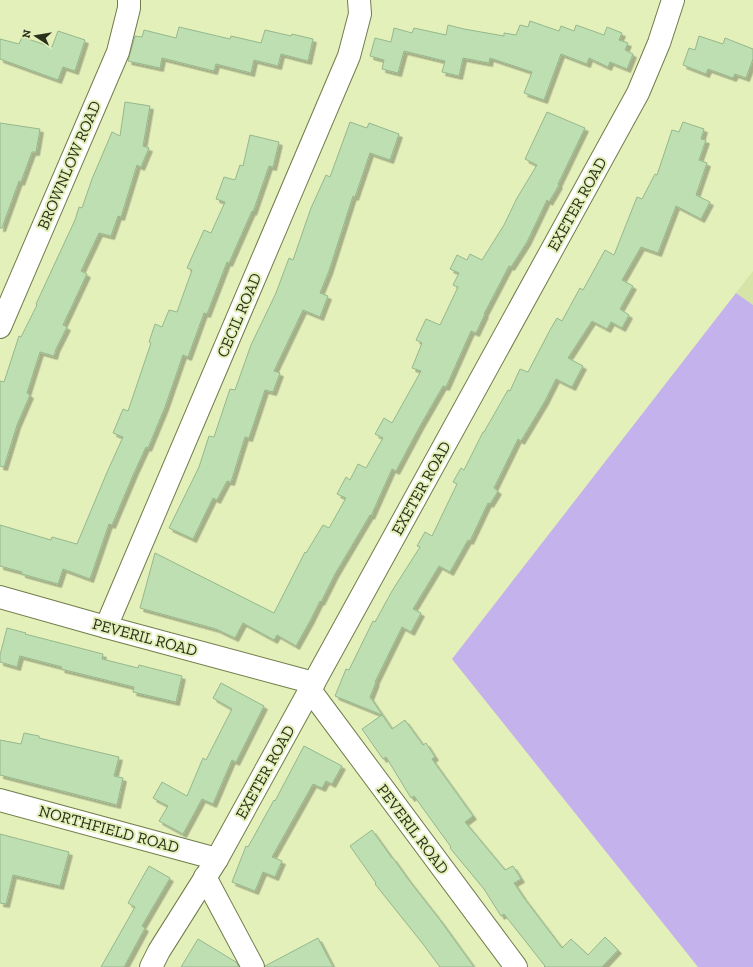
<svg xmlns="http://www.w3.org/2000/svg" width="753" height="967" font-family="'Zilla Slab',serif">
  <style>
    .built { fill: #d6e4a7 }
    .green { fill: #c3b2eb }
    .building { fill: #bddfb2; stroke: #96b78c; filter: url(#shadow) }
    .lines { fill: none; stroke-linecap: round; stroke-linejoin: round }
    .street-casing { stroke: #727c4b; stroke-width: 24 }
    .street { stroke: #fff; stroke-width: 22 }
    .labels { text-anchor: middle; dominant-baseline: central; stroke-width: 4; stroke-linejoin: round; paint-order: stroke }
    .street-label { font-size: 16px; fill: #2b301b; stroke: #e3f0ba }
  </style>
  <defs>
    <filter id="shadow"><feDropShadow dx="3.5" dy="3.5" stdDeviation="0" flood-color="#0004"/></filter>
  </defs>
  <rect width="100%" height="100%" fill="#e3f0ba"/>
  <path class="built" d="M753,271V305L736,293Z"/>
  <path class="green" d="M736,293L753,305V967H698L452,659Z"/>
  <g class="building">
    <path d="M530,21L559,31L561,26L574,31L576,25L604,35L607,27L622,33L619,40L628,43L625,50L633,54L627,69L610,62L608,67L589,58L587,64L561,54L544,100L524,93L532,72L490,58L489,63L463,58L459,76L442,72L445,61L404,51L398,73L382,69L384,60L370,56L375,38L391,42L394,28L412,33L414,28L446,35L448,25L464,29L504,36V33L516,35L520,25L528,27Z"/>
    <path d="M179,27L230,39L231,36L261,43L265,30L291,36L292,34L313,39L308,61L281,54L278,66L254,60L251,73L216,64L214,71L162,58L160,68L128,61L135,36L142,37L144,30L176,38Z"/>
    <path d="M58,31L85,40L75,71L63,67L58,80L0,59V39L19,44L22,37L52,47Z"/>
    <path d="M699,36L723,44L725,38L753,49V59L746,78L735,74L733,78L708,69L706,74L683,65L689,48L695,50Z"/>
    <path d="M125,102L150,106L143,146L149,148L141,167L137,165L121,217L118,216L111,236L99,233L81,271L87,274L63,325L67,327L56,349L54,356L40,352L27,393L30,395L17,425L4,467L0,466V381L4,382L19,336L21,337L37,305L36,304L75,220L79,207L82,208L92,179L112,132L120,136Z"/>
    <path d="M547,112L585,128L558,184L559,185L549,202L547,200L527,242L511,267L509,266L484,314H485L476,333L471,331L446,387L443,386L420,426L396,471L392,469L371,516L370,515L335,574L321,602L320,601L310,621L296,646L277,635L274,640L243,623L235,638L216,629L140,608L155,553L274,613L305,552L306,553L323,525L329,528L346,498L337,494L346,477L350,480L358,464L366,468L383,438L375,434L384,418L392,423L421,371L412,368L422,343L416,340L426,319L440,325L458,287L453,285L459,273L450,269L457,255L467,260L470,254L482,260L504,225L517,198L537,165L525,159Z"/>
    <path d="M350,122L367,128L369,123L399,134L390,160L370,153L355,197L353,196L329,271L320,293L328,296L320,317L303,310L274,371L280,373L273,392L265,390L249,438L245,437L231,482L227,481L217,500L213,498L193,539L169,528L199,467L209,436L214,437L230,389L235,390L251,345L276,293L289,258L293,260L311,208L326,175L330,177Z"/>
    <path d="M683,122L704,129L701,139L706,140L699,160L707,163L696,195L710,202L701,219L676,206L658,253L641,247L622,280L633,286L620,309L629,315L622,328L611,322L607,329L592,321L568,358L583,366L572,387L556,379L545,401L521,441L518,439L494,488L498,491L490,504L488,503L470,541L468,540L450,572L439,566L413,609L421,613L411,632L402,627L375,682H376L370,697L392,729L405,720L423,745L426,743L435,757L432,759L473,816L465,822L505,870L513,866L521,879L514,883L524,898L562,948L571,939L588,955L605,937L618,950L602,967H544L545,966L504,914L501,916L484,889L450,848L451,847L414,796L411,798L386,757L383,759L362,729L382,715L335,696L346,669L349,670L373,621L375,622L392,591L420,547L417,546L425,532L432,536L457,484L453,482L461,468L464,470L483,432H484L508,390L510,391L520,369L528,372L550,330L557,318L562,321L580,288L583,290L605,250L614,255L637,197L642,199L655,174L657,175L672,130L679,132Z"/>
    <path d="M0,123L40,129L36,152H32L21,182L19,181L2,228H0Z"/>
    <path d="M250,135L279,142L273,167L269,166L253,212L252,211L229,263L227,262L207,314L204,313L188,357L183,355L165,407L148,448L146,447L134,473L112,525L109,524L90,579L63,569L58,584L22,574V572L0,566V525L51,540L52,537L77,544L108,470L123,437L113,433L123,409L128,411L151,343L149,342L155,324L162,327L169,310L177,312L192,270L187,268L204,230L211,233L225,202L216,199L224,177L235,180L240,165L243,166Z"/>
    <path d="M7,628L26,633L25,634L103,654L102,659L138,668L139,665L182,676L176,702L133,692L134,687L61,669L62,667L20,656L17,667L0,662V655Z"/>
    <path d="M221,683L264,706L236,762L232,760L213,804L202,799L183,834L159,821L168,806L153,798L162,782L187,796L203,758L206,760L232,709L213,698Z"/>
    <path d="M24,733L39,736V738L119,757L114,776L123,778L117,805L0,775V740L21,744Z"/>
    <path d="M304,746L342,766L332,784L326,781L322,788L313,784L272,857L282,861L275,877L263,872L255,891L232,882L246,846L248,847L274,800L275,801Z"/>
    <path d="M372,830L392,858H393L408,879L440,920L474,967H440L423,944L375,884L376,883L350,846Z"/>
    <path d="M0,834L69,852L60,886L13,875L6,904L0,903Z"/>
    <path d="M149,866L170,878L142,926L145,928L124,967H101L135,907L128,903Z"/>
    <path d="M318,938L333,967H265V966Z"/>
    <path d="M198,939L236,962L239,967H181Z"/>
  </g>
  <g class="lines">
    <g class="street-casing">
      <g id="street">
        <path d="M0,327L118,52L129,8V0"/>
        <path d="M0,597L106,627L314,683"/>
        <path d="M106,627L349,56L360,14L359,0"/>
        <path d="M310,690L516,967"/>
        <path d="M0,800L217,859"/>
        <path d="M205,877L253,967"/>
        <path d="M151,967L159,951L217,859L638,93L659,43L673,0"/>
      </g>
    </g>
    <use href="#street" class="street"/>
  </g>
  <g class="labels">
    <g class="street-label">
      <text transform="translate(69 165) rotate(-67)">BROWNLOW ROAD</text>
      <text transform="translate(577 204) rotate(-61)">EXETER ROAD</text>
      <text transform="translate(239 315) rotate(-67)">CECIL ROAD</text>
      <text transform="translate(421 488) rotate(-61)">EXETER ROAD</text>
      <text transform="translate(145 637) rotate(15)">PEVERIL ROAD</text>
      <text transform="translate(265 772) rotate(-61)">EXETER ROAD</text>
      <text transform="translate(109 829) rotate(15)">NORTHFIELD ROAD</text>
      <text transform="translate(413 829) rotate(53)">PEVERIL ROAD</text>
    </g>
  </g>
  <g transform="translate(36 36) rotate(282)" stroke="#e3f0ba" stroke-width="3" paint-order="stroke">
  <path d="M0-3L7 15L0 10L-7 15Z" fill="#2b301b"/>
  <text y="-6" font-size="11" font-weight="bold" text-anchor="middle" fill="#2b301b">N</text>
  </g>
</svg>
